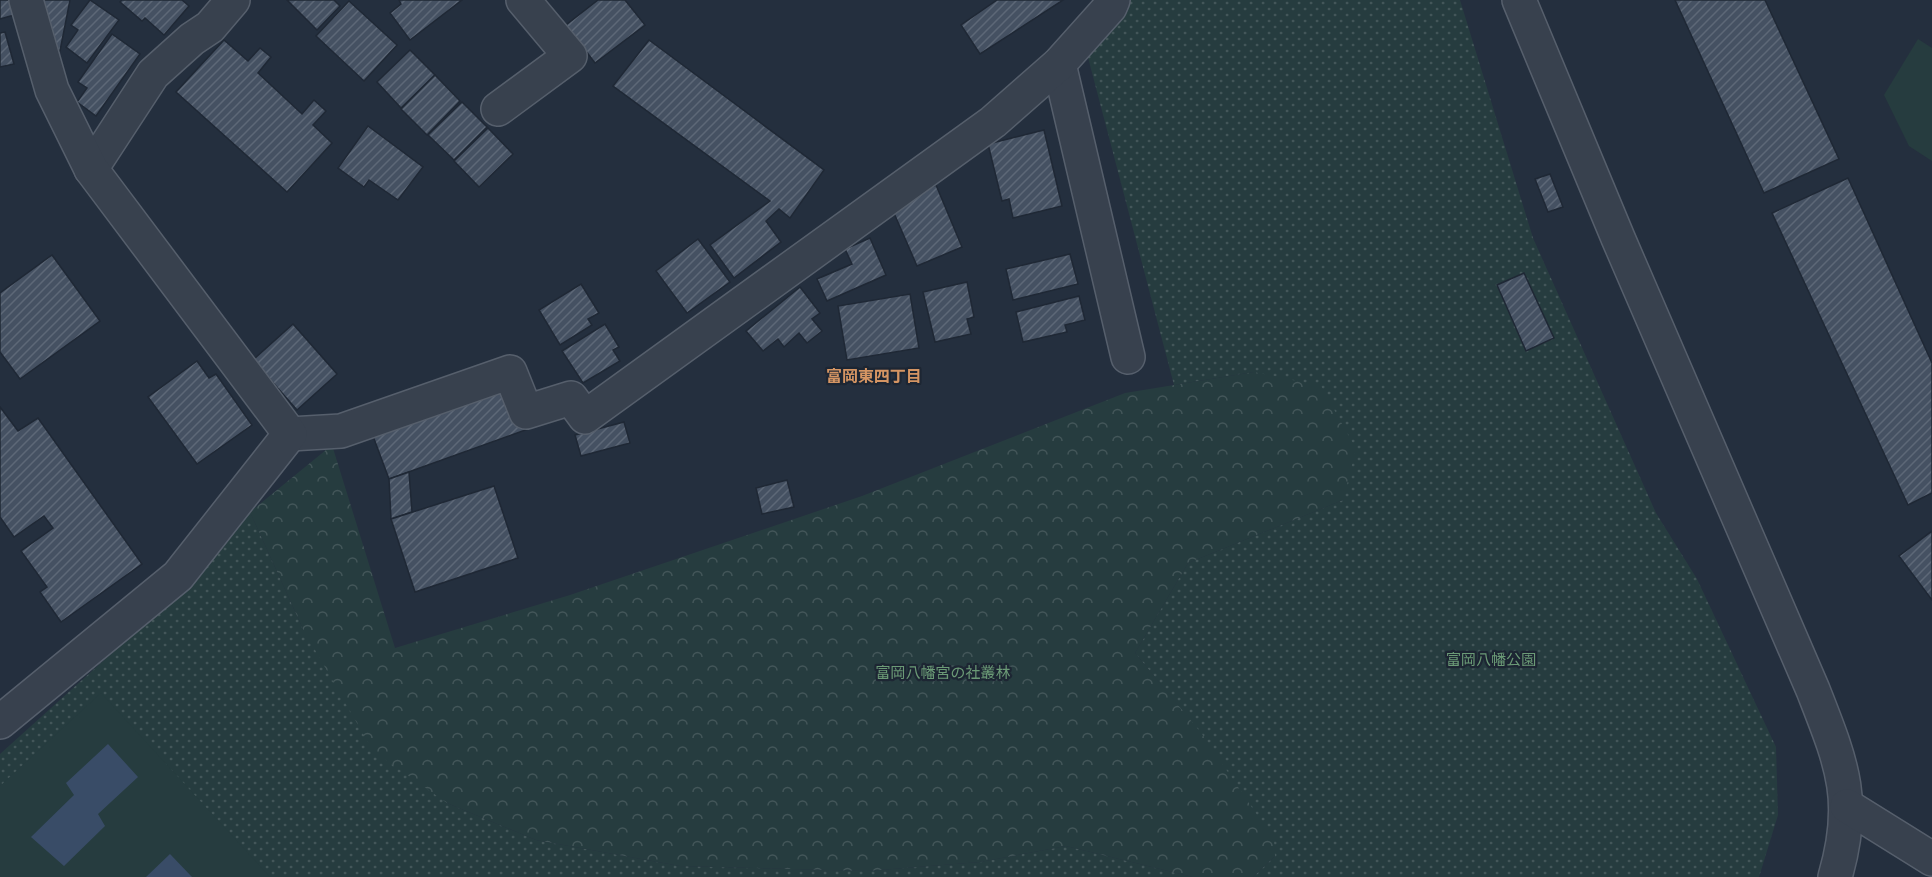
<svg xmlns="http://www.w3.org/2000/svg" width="1932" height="877" font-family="'PT Sans Narrow','Noto Sans JP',sans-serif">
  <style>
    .green { fill: url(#green-dots) }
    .forest { fill: url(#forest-crowns) }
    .pitch { fill: #263c3f }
    .water { fill: #394c67 }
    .building { fill: url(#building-hatch); stroke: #1f2835; stroke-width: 1.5 }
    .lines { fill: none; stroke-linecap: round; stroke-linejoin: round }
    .minor-casing { stroke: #565f6c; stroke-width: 36 }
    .minor { stroke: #38414e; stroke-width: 33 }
    .labels { text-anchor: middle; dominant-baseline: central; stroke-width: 4.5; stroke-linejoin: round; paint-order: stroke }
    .park-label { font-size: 15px; fill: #6b9a76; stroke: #1d2633 }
    .neighbourhood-label { font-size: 16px; font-weight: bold; fill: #d59563; stroke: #1d2633 }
  </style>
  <defs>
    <pattern id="green-dots" width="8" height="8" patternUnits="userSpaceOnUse" patternTransform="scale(1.5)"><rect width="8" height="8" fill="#263c3f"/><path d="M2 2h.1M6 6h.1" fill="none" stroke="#435659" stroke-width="1.8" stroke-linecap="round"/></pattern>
    <pattern id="forest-crowns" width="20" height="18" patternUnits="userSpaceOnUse" patternTransform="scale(1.5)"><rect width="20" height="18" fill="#263c3f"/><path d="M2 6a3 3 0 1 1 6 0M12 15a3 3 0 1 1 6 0" fill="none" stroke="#435659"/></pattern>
    <pattern id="building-hatch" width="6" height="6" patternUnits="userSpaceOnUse" patternTransform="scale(1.5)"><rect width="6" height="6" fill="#455162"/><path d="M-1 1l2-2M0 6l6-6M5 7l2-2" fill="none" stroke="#5d6877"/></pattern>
  </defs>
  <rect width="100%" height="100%" fill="#242f3e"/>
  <g class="green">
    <path d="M1101,0H1460L1533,238L1656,513L1697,579L1776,747L1778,815L1759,877H1253L1275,856L1202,735L1135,653L1188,563L1343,500L1254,372L1174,385L1080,27Z"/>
    <path d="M250,512L303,629L447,803L536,840L680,866L867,871L980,862L1066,846L1193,877H0V754L205,569Z"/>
  </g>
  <path class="forest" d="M1254,372L1321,386L1356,449L1343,500L1188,563L1135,653L1202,734L1274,840L1275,856L1253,877H1193L1066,846L980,862L867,871L680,866L536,840L447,803L373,751L303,629L250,512L332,445L395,648L570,595L862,496L1125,393Z"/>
  <g class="pitch">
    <path d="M1918,39L1932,48V161L1909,146L1884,95Z"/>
    <path d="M101,693L270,877H0V786Z"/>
  </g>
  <g class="water">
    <path d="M108,744L138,777L98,814L105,826L64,866L31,837L74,795L66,783Z"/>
    <path d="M170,854L192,877H146Z"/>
  </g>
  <g class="building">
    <path d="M0,0H10L14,15L0,19Z"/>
    <path d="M39,0H70L60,51L52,53Z"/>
    <path d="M90,0L119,20L87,63L66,47L78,30L71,25Z"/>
    <path d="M122,0H182L189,6L164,35L145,18L142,21L120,2Z"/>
    <path d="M287,0H334L340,6L317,30Z"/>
    <path d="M399,0H462L410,40L390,13L401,4Z"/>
    <path d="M598,0H625L645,25L595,63L566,25Z"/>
    <path d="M997,0H1063L980,54L961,25Z"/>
    <path d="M1675,0H1765L1839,159L1764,193Z"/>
    <path d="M349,1L397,45L364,81L316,36Z"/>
    <path d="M5,32L14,64L0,67V33Z"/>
    <path d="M112,34L140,54L96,116L77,102L87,88L78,82Z"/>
    <path d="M224,40L248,61L260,48L271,57L258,73L302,114L314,100L326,111L313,125L332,143L287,192L176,92Z"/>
    <path d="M649,40L824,170L790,218L779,209L766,221L781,242L734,278L710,245L770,201L613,86Z"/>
    <path d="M410,50L435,75L401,108L377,82Z"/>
    <path d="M435,75L460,101L427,135L401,109Z"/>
    <path d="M462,102L487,127L454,160L428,135Z"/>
    <path d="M368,126L423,167L398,200L369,180L364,187L338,168Z"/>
    <path d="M488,128L513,154L479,187L454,161Z"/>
    <path d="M1044,130L1062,206L1013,218L1009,199L1002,201L988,144Z"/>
    <path d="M1550,174L1563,207L1548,212L1535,179Z"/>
    <path d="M1848,178L1932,363V493L1908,505L1772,213Z"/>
    <path d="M936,185L962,247L917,266L890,204Z"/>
    <path d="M870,238L886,275L827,301L817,279L852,264L845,249Z"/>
    <path d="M698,239L730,282L687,313L656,271Z"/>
    <path d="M1070,254L1078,284L1013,300L1006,269Z"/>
    <path d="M52,255L100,321L20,379L0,352V293Z"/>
    <path d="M1524,273L1554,338L1526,351L1497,285Z"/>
    <path d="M967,282L974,317L967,319L971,334L935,342L923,292Z"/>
    <path d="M581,284L599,313L588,319L592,325L560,345L539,310Z"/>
    <path d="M800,287L820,313L812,319L822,331L807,343L799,333L784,347L778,339L763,351L746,331Z"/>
    <path d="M910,294L919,348L847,360L838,306Z"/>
    <path d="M1079,296L1085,320L1065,325L1067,332L1023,342L1016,312Z"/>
    <path d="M293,324L337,374L297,410L253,360Z"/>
    <path d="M605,324L619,347L613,350L620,361L583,383L562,351Z"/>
    <path d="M197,361L209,378L216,374L252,425L197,464L148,397Z"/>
    <path d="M509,379L528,429L389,479L370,428Z"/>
    <path d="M0,407L18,431L38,418L142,564L61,622L40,592L47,587L21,551L53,528L44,516L14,537L0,517Z"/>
    <path d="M624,422L630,443L581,456L575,435Z"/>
    <path d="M409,472L412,512L391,519L389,479Z"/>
    <path d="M787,480L794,507L762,514L756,488Z"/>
    <path d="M494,486L518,558L415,592L391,519Z"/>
    <path d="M1932,531V600L1899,556Z"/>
  </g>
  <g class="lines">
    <g class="minor-casing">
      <g id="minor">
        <path d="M1519,0L1618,238L1813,690C1841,762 1858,799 1835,877"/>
        <path d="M1059,64L1128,357"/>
        <path d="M498,109L570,56L523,0"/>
        <path d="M91,169L153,74L192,39L210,27L233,0"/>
        <path d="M290,434L341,431L510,372L526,412L571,398L585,417L993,122L1059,64L1110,7L1113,0"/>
        <path d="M0,722L178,576L290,434L91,169L52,90L26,0"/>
        <path d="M1847,806L1932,859"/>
      </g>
    </g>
    <use href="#minor" class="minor"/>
  </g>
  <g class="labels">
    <g class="park-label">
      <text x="1491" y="659">富岡八幡公園</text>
      <text x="943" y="672">富岡八幡宮の社叢林</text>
    </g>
    <g class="neighbourhood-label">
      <text x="874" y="376">富岡東四丁目</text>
    </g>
  </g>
</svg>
